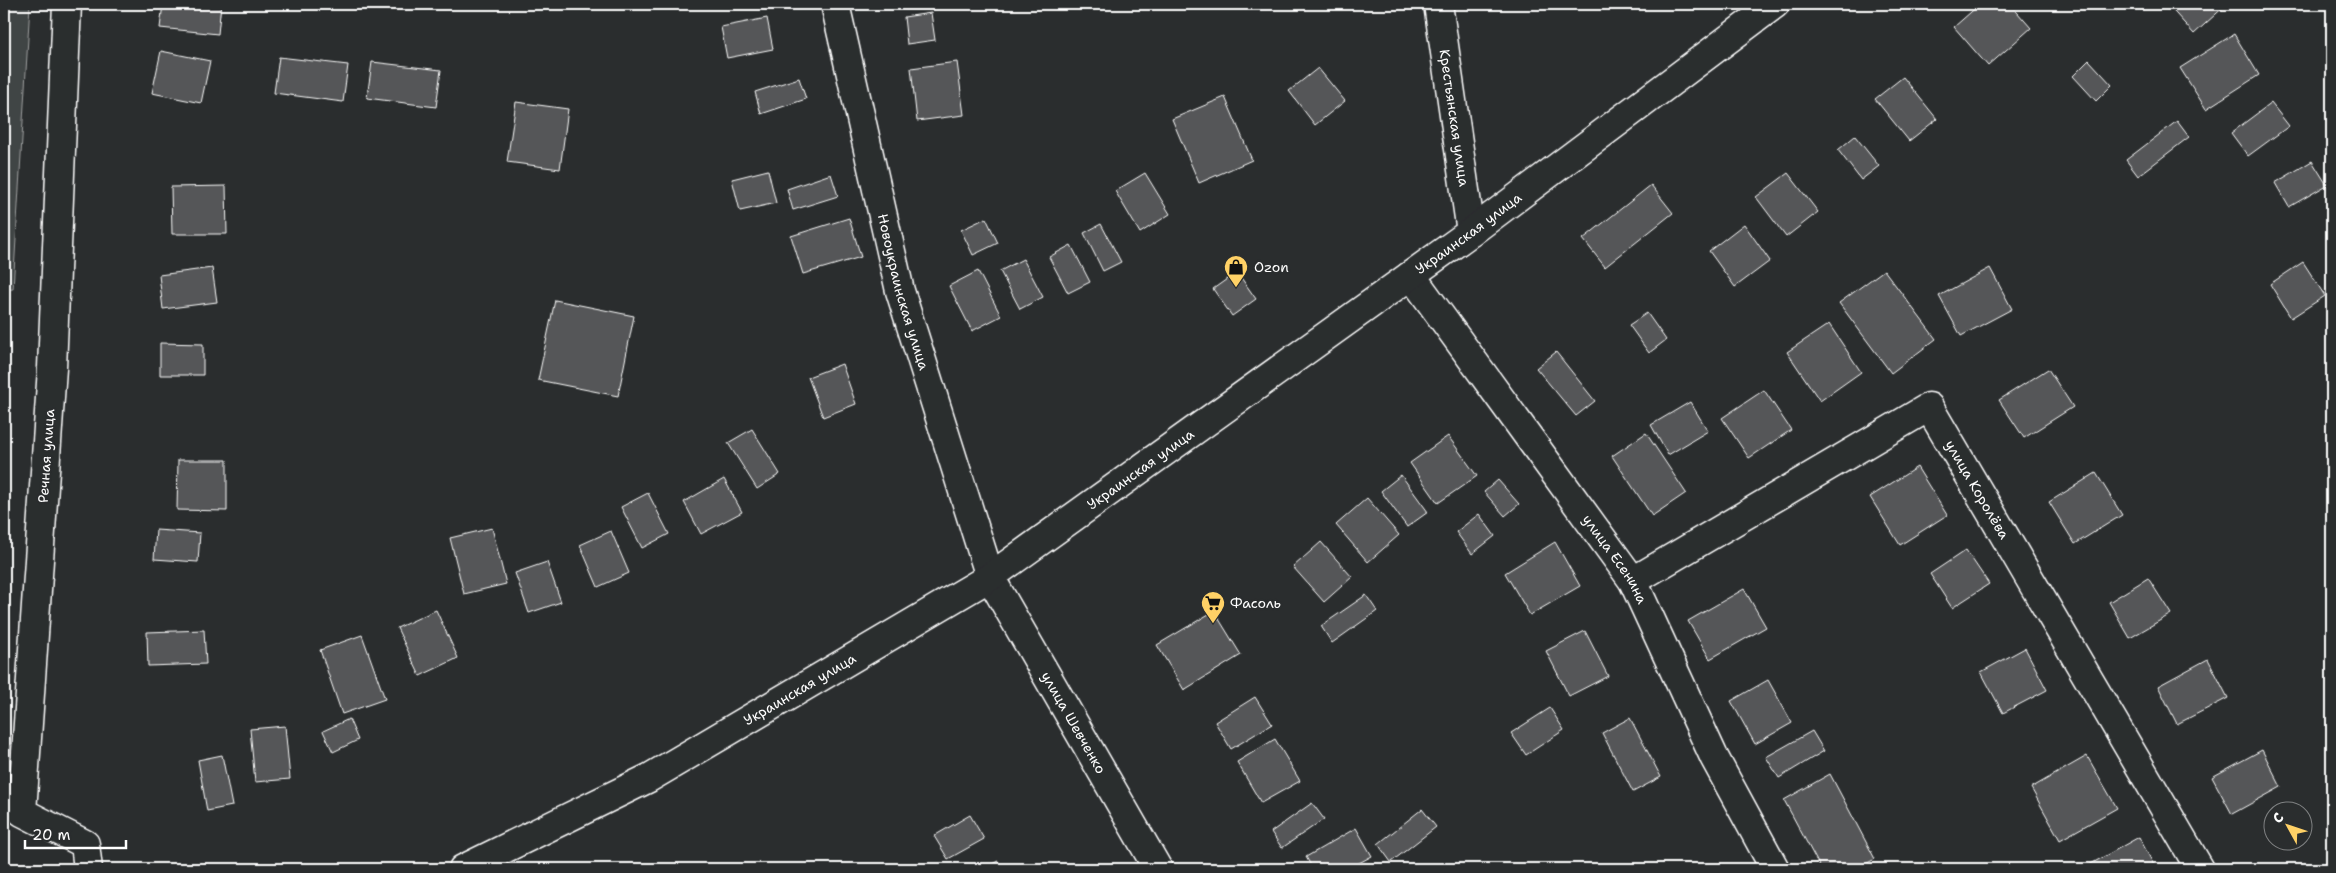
<svg xmlns="http://www.w3.org/2000/svg" width="2336" height="873" font-family="'Shantell Sans',sans-serif">
  <style>
    .green { fill: #414445; stroke: #a0a2a2 }
    .building { fill: #555758; stroke: #fff }
    .lines { fill: none; stroke-linecap: round; stroke-linejoin: round }
    .minor-casing { stroke: #fff; stroke-width: 31 }
    .minor { stroke: #2a2d2e; stroke-width: 28 }
    .labels { text-anchor: middle; dominant-baseline: central; stroke-width: 4.5; stroke-linejoin: round; paint-order: stroke }
    .street-label { font-size: 14px; fill: #fff; stroke: #2a2d2e }
    .poi-label { font-size: 14px; fill: #fff; stroke: #2a2d2e; text-anchor: start }
  </style>
  <rect width="100%" height="100%" fill="#2a2d2e"/>
  <filter id="ink" filterUnits="userSpaceOnUse"><feTurbulence type="fractalNoise" baseFrequency=".02" numOctaves="2"/><feDisplacementMap in="SourceGraphic" scale="10" xChannelSelector="R" yChannelSelector="G"/><feConvolveMatrix kernelMatrix="1 2 1 2 8 2 1 2 1" color-interpolation-filters="sRGB"/></filter>
  <g filter="url(#ink)">
    <path class="green" d="M4,4H30L13,289L4,290Z"/>
    <g class="building">
      <path d="M163,4H221L218,34L160,28Z"/>
      <path d="M1980,4H2010L2031,28L1988,66L1954,27Z"/>
      <path d="M2167,4H2227L2194,34Z"/>
      <path d="M931,13L935,40L907,44L904,17Z"/>
      <path d="M767,18L773,49L727,58L721,27Z"/>
      <path d="M2234,34L2259,75L2206,109L2180,68Z"/>
      <path d="M161,51L210,61L201,103L152,93Z"/>
      <path d="M279,57L348,65L343,102L274,93Z"/>
      <path d="M2089,60L2112,85L2096,101L2073,76Z"/>
      <path d="M372,62L441,70L436,107L367,98Z"/>
      <path d="M957,62L964,115L917,121L911,68Z"/>
      <path d="M1318,68L1345,101L1315,125L1289,91Z"/>
      <path d="M1903,77L1937,119L1909,141L1875,99Z"/>
      <path d="M799,78L806,99L761,114L755,92Z"/>
      <path d="M1225,97L1252,160L1199,183L1172,119Z"/>
      <path d="M516,102L568,109L560,169L507,162Z"/>
      <path d="M2271,103L2289,126L2248,156L2231,133Z"/>
      <path d="M2177,121L2189,137L2138,176L2126,160Z"/>
      <path d="M1855,136L1879,166L1861,180L1838,150Z"/>
      <path d="M2312,161L2327,185L2289,207L2275,183Z"/>
      <path d="M768,170L776,203L740,211L732,179Z"/>
      <path d="M1145,173L1170,214L1140,233L1115,191Z"/>
      <path d="M1788,173L1818,212L1786,237L1756,197Z"/>
      <path d="M831,174L838,196L793,210L787,189Z"/>
      <path d="M1651,185L1673,213L1605,267L1583,239Z"/>
      <path d="M226,186L227,234H172L171,187Z"/>
      <path d="M849,218L861,257L803,274L791,236Z"/>
      <path d="M986,218L998,243L973,255L961,230Z"/>
      <path d="M1101,224L1121,262L1103,271L1084,233Z"/>
      <path d="M1744,224L1770,261L1735,287L1709,251Z"/>
      <path d="M1071,245L1090,282L1068,293L1049,257Z"/>
      <path d="M1023,259L1043,297L1020,309L1000,271Z"/>
      <path d="M2303,262L2325,296L2291,318L2270,284Z"/>
      <path d="M212,268L217,302L163,309L159,275Z"/>
      <path d="M1990,268L2012,309L1961,336L1939,296Z"/>
      <path d="M1884,270L1936,339L1891,373L1839,303Z"/>
      <path d="M978,271L1001,316L972,331L949,286Z"/>
      <path d="M1237,272L1256,299L1232,316L1213,289Z"/>
      <path d="M555,300L634,316L618,396L538,380Z"/>
      <path d="M1647,313L1666,340L1649,353L1629,325Z"/>
      <path d="M1829,324L1861,372L1820,401L1787,352Z"/>
      <path d="M160,343L203,344V375H160Z"/>
      <path d="M1556,352L1595,401L1576,416L1536,368Z"/>
      <path d="M842,364L856,404L823,417L808,377Z"/>
      <path d="M2048,369L2073,407L2024,438L1999,400Z"/>
      <path d="M1764,390L1791,430L1749,458L1722,418Z"/>
      <path d="M1690,402L1708,431L1668,455L1651,425Z"/>
      <path d="M752,429L780,474L757,489L728,443Z"/>
      <path d="M1646,433L1686,493L1652,516L1612,456Z"/>
      <path d="M1448,436L1477,476L1438,503L1410,463Z"/>
      <path d="M178,460H227V511L177,510Z"/>
      <path d="M1917,467L1947,515L1900,545L1870,497Z"/>
      <path d="M2096,473L2122,515L2075,544L2049,502Z"/>
      <path d="M1401,475L1428,512L1407,527L1381,491Z"/>
      <path d="M724,479L742,512L701,534L684,502Z"/>
      <path d="M1498,480L1519,504L1505,516L1484,492Z"/>
      <path d="M648,493L669,534L642,548L621,507Z"/>
      <path d="M1367,498L1399,535L1368,562L1336,525Z"/>
      <path d="M1479,514L1495,536L1472,554L1456,532Z"/>
      <path d="M492,528L506,584L464,594L450,538Z"/>
      <path d="M156,530L200,533L198,562L154,559Z"/>
      <path d="M611,531L629,573L598,587L580,545Z"/>
      <path d="M1321,542L1352,577L1324,602L1293,567Z"/>
      <path d="M1555,542L1580,586L1530,615L1505,573Z"/>
      <path d="M1966,550L1989,584L1952,608L1930,574Z"/>
      <path d="M547,562L561,602L529,613L515,573Z"/>
      <path d="M2148,578L2171,614L2130,638L2109,602Z"/>
      <path d="M1744,589L1766,627L1710,659L1688,621Z"/>
      <path d="M1366,595L1377,611L1332,643L1321,626Z"/>
      <path d="M436,610L458,658L420,676L397,628Z"/>
      <path d="M1214,611L1241,655L1184,690L1157,645Z"/>
      <path d="M204,630L206,664L148,666L147,632Z"/>
      <path d="M1585,631L1608,676L1569,696L1546,651Z"/>
      <path d="M362,635L385,699L342,714L320,650Z"/>
      <path d="M2025,648L2047,690L2003,713L1981,672Z"/>
      <path d="M2208,659L2228,698L2177,724L2158,686Z"/>
      <path d="M1768,680L1792,723L1755,744L1731,701Z"/>
      <path d="M1255,697L1272,724L1231,749L1215,722Z"/>
      <path d="M1550,708L1564,730L1526,755L1511,733Z"/>
      <path d="M1630,718L1661,777L1633,792L1602,733Z"/>
      <path d="M349,719L358,740L333,752L323,731Z"/>
      <path d="M285,726L290,779L255,782L250,729Z"/>
      <path d="M1812,731L1824,751L1779,778L1766,757Z"/>
      <path d="M1275,739L1300,781L1261,803L1237,762Z"/>
      <path d="M2262,750L2281,787L2232,814L2212,777Z"/>
      <path d="M222,755L232,806L207,811L198,760Z"/>
      <path d="M2087,756L2117,808L2060,840L2031,788Z"/>
      <path d="M1830,774L1875,859L1856,869H1821L1784,800Z"/>
      <path d="M1312,803L1324,819L1282,848L1271,832Z"/>
      <path d="M1422,809L1436,827L1391,862L1378,844Z"/>
      <path d="M970,815L984,839L948,859L934,836Z"/>
      <path d="M1356,828L1372,856L1348,869H1313L1306,857Z"/>
      <path d="M2139,837L2156,869H2091L2089,865Z"/>
      <path d="M998,861L1003,869H982Z"/>
    </g>
    <g class="lines">
      <g class="minor-casing">
        <g id="minor">
          <path d="M67,4L52,368L22,812L85,844L88,869"/>
          <path id="s1" d="M835,4L900,291L990,577L1158,869"/>
          <path id="s2" d="M1438,4L1471,232"/>
          <path id="s3" d="M1411,275L1633,581L1714,757L1775,869"/>
          <path id="s4" d="M1633,581L1929,407L2200,869"/>
          <path id="s5" d="M463,869L649,778L990,577L1471,232L1775,4"/>
        </g>
      </g>
      <use href="#minor" class="minor"/>
    </g>
  </g>
  <defs>
    <g id="shop-pin" transform="scale(1.25)"><path d="M0 17L-7.5 6A9.5 9.5 0 1 1 7.5 6Z" fill="#ffd166" stroke="#2a2d2e"/><path d="M-5-2.5h2.3a2.7 3.5 0 0 1 5.4 0H5L5.5 6h-11ZM-1.5-2.5h3a1.5 2.3 0 0 0-3 0Z" fill="#111"/></g>
    <g id="supermarket-pin" transform="scale(1.25)"><path d="M0 17L-7.5 6A9.5 9.5 0 1 1 7.5 6Z" fill="#ffd166" stroke="#2a2d2e"/><path d="M-6-5.5h2.5l.6 2H6L4.5 2H-2.5L-4.4-4H-6ZM-1.5 3.2a1.3 1.3 0 1 0 .1 0ZM3 3.2a1.3 1.3 0 1 0 .1 0Z" fill="#111"/></g>
  </defs>
  <g fill-rule="evenodd">
    <use href="#shop-pin" x="1236" y="267"/>
    <use href="#supermarket-pin" x="1213" y="603"/>
  </g>
  <g class="labels">
    <g class="street-label">
      <text stroke="none"><textPath href="#s2" startOffset="115">Крестьянская улица</textPath></text>
      <text stroke="none"><textPath href="#s5" startOffset="1192">Украинская улица</textPath></text>
      <text stroke="none"><textPath href="#s1" startOffset="296">Новоукраинская улица</textPath></text>
      <text transform="translate(46 456) rotate(-86)">Речная улица</text>
      <text stroke="none"><textPath href="#s5" startOffset="788">Украинская улица</textPath></text>
      <text stroke="none"><textPath href="#s4" startOffset="439">улица Королёва</textPath></text>
      <text stroke="none"><textPath href="#s3" startOffset="350">улица Есенина</textPath></text>
      <text stroke="none"><textPath href="#s5" startOffset="382">Украинская улица</textPath></text>
      <text stroke="none"><textPath href="#s1" startOffset="762">улица Шевченко</textPath></text>
    </g>
    <g class="poi-label">
      <text x="1254" y="267">Ozon</text>
      <text x="1230" y="603">Фасоль</text>
    </g>
  </g>
  <rect width="2336" height="873" fill="none" stroke="#2a2d2e" stroke-width="20"/>
  <rect x="10" y="10" width="2316" height="853" fill="none" stroke="#fff" stroke-width="2" filter="url(#ink)"/>
  <g transform="translate(2288 826) rotate(310)"><circle r="24" fill="#2a2d2e" stroke="#7f8182"/>
  <path d="M0-4L9 19L0 12L-9 19Z" fill="#ffd166"/>
  <text y="-8" font-size="14" font-weight="bold" text-anchor="middle" fill="#ffffff">С</text>
  </g>
  <path d="M25 840v8h101v-8" fill="none" stroke="#ffffff" stroke-width="2.5"/>
  <text x="32" y="840" font-size="15" fill="#ffffff" stroke="#2a2d2e" stroke-width="4" paint-order="stroke">20 m</text>
</svg>
